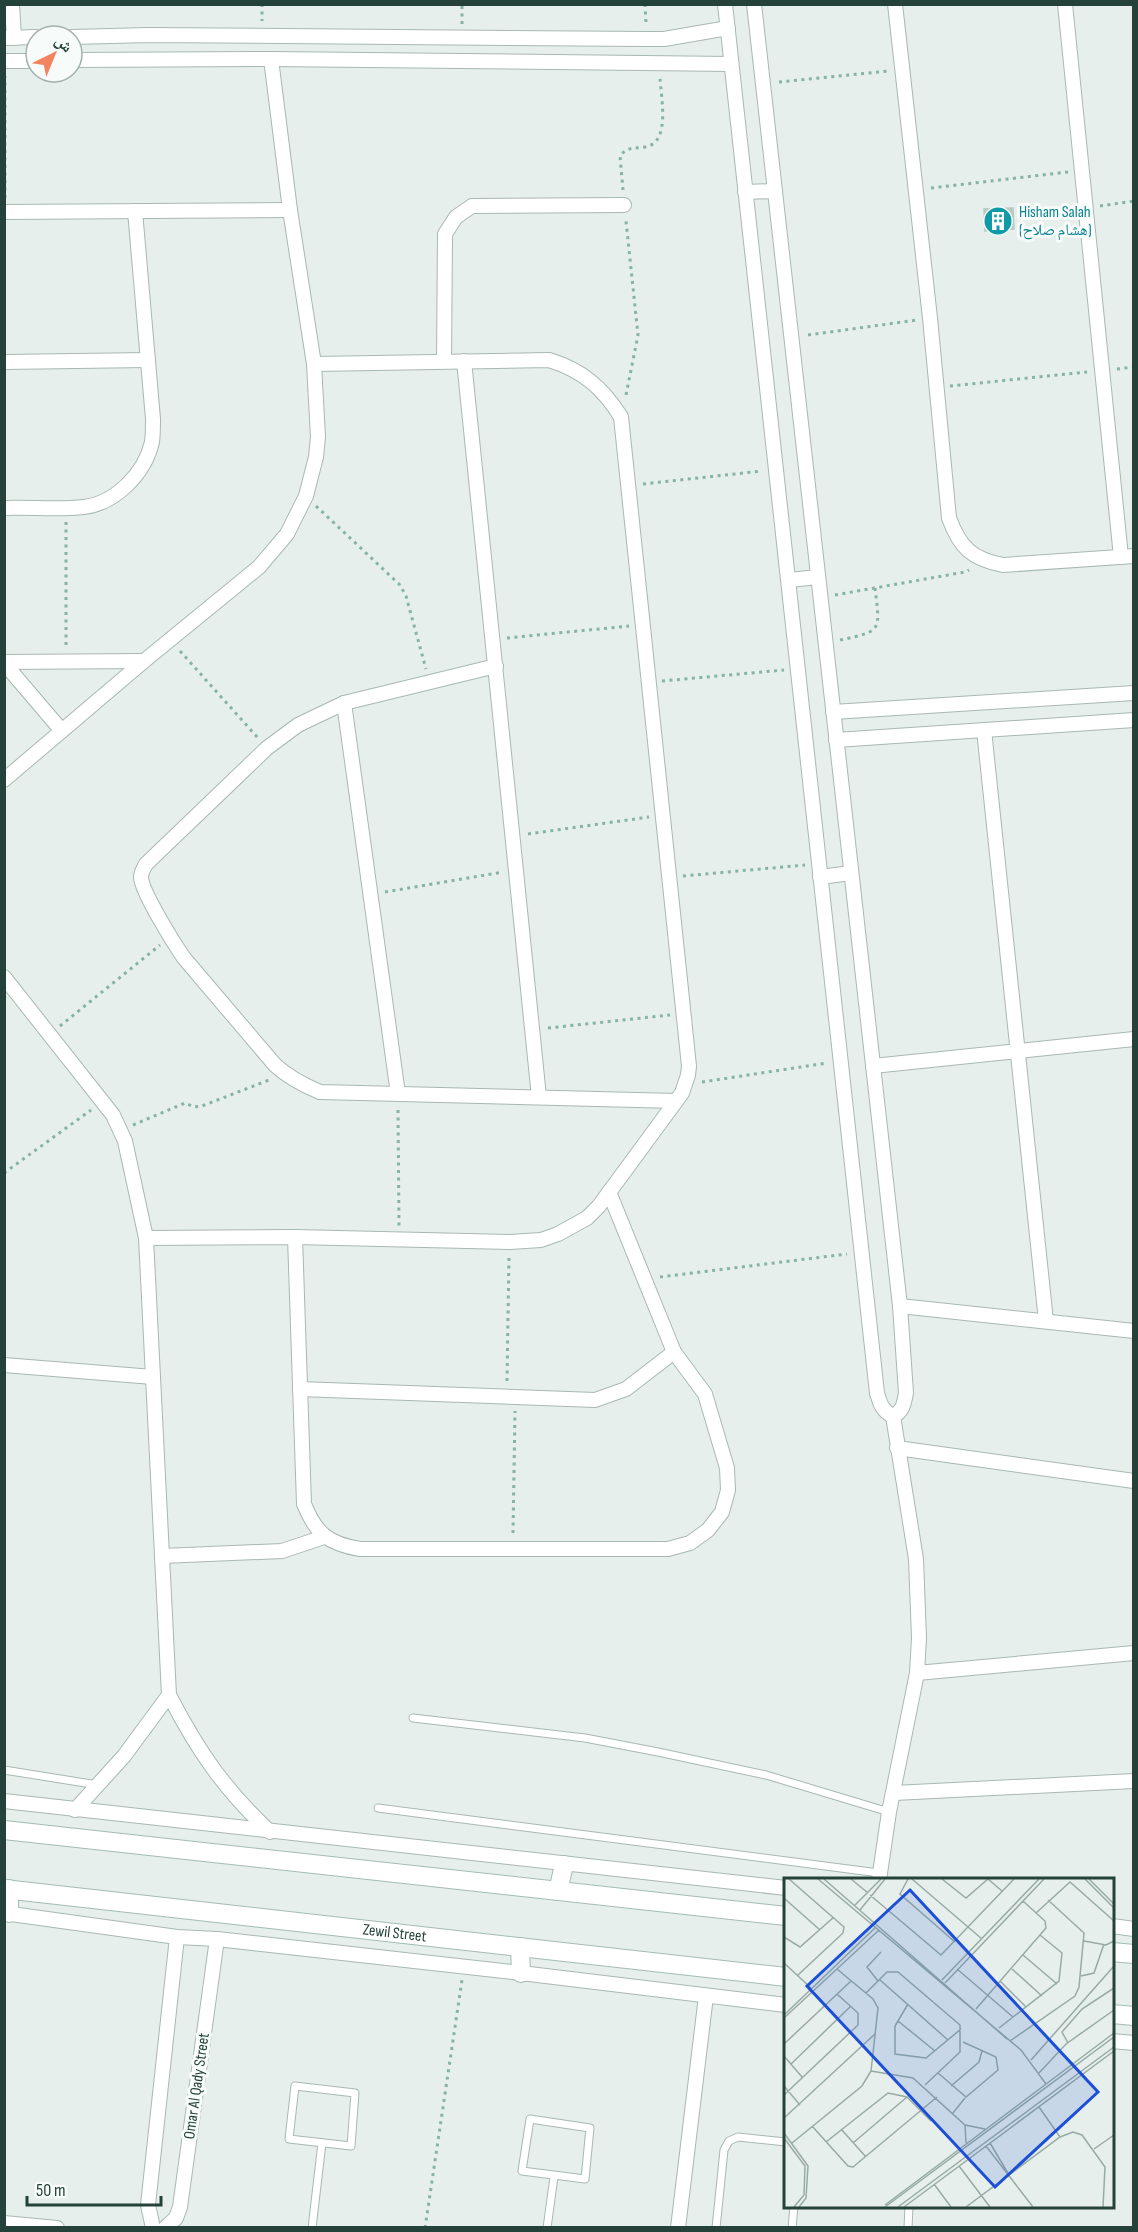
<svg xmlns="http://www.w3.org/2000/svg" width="1138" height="2232" font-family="'Sofia Sans Condensed','Noto Naskh Arabic',sans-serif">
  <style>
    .building { fill: #bbcac4; stroke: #b8c9c2; stroke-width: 1.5 }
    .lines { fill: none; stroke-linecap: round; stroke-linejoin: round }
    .lane-casing { stroke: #a8b8b2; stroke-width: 9 }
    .street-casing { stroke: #a8b8b2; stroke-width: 16 }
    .secondary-casing { stroke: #a4bbb3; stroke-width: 20 }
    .path { stroke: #86b3a5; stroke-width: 3; stroke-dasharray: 3 4.5; stroke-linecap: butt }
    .lane { stroke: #fff; stroke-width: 7 }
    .street { stroke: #fff; stroke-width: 14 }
    .secondary { stroke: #fff; stroke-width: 18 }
    .labels { text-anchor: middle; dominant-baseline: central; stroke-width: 6; stroke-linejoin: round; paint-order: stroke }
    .culture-label { font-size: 16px; fill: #0d838f; stroke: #f7fbf9; text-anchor: start }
    .street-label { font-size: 16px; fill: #24423a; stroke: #f7fbf9 }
    .inset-road { fill: none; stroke: #98aaa4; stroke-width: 1.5 }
    .view { fill: #1d4ed8; fill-opacity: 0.15; stroke: #1d4ed8; stroke-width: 3 }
    .inset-edge { fill: none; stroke: #24423a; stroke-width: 3 }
  </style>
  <rect width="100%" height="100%" fill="#e6efeb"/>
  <path class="building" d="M1013,208L1014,229L985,231L984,209Z"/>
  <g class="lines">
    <g class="lane-casing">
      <g id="lane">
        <path d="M413,1718L585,1738L658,1752L766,1775L889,1812"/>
        <path d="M4,1770L98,1785"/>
        <path d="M378,1808L879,1873"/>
        <path d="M295,2086L355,2093L351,2146L289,2139Z"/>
        <path d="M530,2119L590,2128L585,2179L522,2171Z"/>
        <path d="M312,2228L322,2143"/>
        <path d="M547,2228L554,2177"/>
        <path d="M716,2228L724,2150L729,2141L738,2137L786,2142"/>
        <path d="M792,2228L794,2206"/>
        <path d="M908,2228L909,2206"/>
      </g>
    </g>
    <g class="street-casing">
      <g id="street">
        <path d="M12,4L14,38"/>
        <path d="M725,4L877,1393C880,1403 882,1411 893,1416"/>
        <path d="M754,4L900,1306L906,1393C904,1403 903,1412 893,1416"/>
        <path d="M895,4L930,318L949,518C960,548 972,559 1003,565L1134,556"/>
        <path d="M1065,4L1121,557"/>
        <path d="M72,37L148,35L647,39H664L728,28"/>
        <path d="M4,38L36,37"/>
        <path d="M72,60L271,59L731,64"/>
        <path d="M4,61H36"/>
        <path d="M745,192L775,191"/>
        <path d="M4,212L290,210"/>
        <path d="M444,361L445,234L456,217L472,206L624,205"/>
        <path d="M464,361L539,1097"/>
        <path d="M4,362L148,360"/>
        <path d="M4,508C31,507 58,510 84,507C116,503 145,473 152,442C153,435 153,426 153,419L135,211"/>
        <path d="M789,580L818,577"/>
        <path d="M4,662L144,661"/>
        <path d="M4,663L62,731"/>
        <path d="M496,666L344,703L298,725L267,748L146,864C144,868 141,872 141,877C141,891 175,945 184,958L275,1065C288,1077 303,1085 320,1092L676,1101"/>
        <path d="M344,703L398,1094"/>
        <path d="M833,712L1134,693"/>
        <path d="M984,730L1046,1321"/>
        <path d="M836,740L1134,720"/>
        <path d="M4,780L144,661L259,567L287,534L306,496L316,457L318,437L314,364L290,210L271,59"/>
        <path d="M820,877L851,873"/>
        <path d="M4,977L113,1115L125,1141L146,1238L169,1695C198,1751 224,1789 270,1832"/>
        <path d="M873,1066L1134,1039"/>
        <path d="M295,1237L304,1504C316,1534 329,1544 360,1549H668L690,1543L708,1530L722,1512L728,1490L727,1468L705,1394L674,1352L609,1192"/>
        <path d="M146,1238L295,1237L510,1242L541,1240L558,1234L587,1218L599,1206L682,1093L688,1075L689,1066L621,417C603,388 582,370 549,360L314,364"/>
        <path d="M900,1306L1134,1331"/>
        <path d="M4,1365L153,1377"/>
        <path d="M300,1389L595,1400L626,1389L674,1352"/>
        <path d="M897,1448L1134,1481"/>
        <path d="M162,1556L282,1551L324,1537"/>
        <path d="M917,1673L1134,1653"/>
        <path d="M894,1793L1134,1781"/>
        <path d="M4,1801L786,1888"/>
        <path d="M75,1810L124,1756L169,1695"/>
        <path d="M879,1880L889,1812L917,1673L919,1638L916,1559L893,1416"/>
        <path d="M4,1913L177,1937L217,1939L521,1973L786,2005"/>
        <path d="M1112,1926L1134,1929"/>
        <path d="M1112,2041L1134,2043"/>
        <path d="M4,2223L57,2228"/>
        <path d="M153,2228L148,2205L177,1937"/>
        <path d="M165,2228L176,2218L180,2207L217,1939"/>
        <path d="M678,2228L706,1996"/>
      </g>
    </g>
    <g class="secondary-casing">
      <g id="secondary">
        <path d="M4,1830L786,1916"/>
        <path id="s1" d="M4,1889L786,1977"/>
        <path d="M558,1891L564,1865"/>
        <path d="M9,1913V1889"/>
        <path d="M520,1947L521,1973"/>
        <path d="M1112,1952L1134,1954"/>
        <path d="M1112,2014L1134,2016"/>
      </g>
    </g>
    <g class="path">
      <path d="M262,4V21"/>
      <path d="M645,4L646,24"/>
      <path d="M462,24V4"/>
      <path d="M779,82L889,71"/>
      <path d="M931,188L1068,172"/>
      <path d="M623,190L620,156C628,146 634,149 645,147C671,143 661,98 660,78"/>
      <path d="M5,198V76"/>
      <path d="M1100,206L1134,201"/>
      <path d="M808,335L917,320"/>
      <path d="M1117,369L1134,367"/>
      <path d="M950,386L1087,372"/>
      <path d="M626,395L638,335L626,221"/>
      <path d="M643,484L762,471"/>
      <path d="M316,506L400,585L406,596L426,669"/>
      <path d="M66,522V648"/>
      <path d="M835,595L965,572L969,570"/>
      <path d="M507,638L629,626"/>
      <path d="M840,640C883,631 880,631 875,588"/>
      <path d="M180,651L258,738"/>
      <path d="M662,681L784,670"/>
      <path d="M528,834L649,817"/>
      <path d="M683,876L805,865"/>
      <path d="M385,892L503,872"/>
      <path d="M60,1026L160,945"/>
      <path d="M548,1028L670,1015"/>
      <path d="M702,1082L827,1063"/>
      <path d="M398,1110L399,1226"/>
      <path d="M133,1125L185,1103L194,1107L202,1106L269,1080"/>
      <path d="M4,1173L91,1110"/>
      <path d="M660,1277L847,1254"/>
      <path d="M507,1381L509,1256"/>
      <path d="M513,1533L515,1411"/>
      <path d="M425,2228L462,1980"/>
    </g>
    <use href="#lane" class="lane"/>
    <use href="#street" class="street"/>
    <use href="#secondary" class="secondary"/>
  </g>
  <defs>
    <g id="building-disc" transform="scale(1.5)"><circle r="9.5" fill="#0f9aa8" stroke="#f7fbf9"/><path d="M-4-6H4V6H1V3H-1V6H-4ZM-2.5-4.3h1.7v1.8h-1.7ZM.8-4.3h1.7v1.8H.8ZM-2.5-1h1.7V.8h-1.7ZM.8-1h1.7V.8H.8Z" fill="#fff"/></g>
  </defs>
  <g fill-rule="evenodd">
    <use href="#building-disc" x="998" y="221"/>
  </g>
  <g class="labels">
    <g class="culture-label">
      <text x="1019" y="212">Hisham Salah<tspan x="1019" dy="18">(هشام صلاح)</tspan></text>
    </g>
    <g class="street-label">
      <text stroke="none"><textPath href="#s1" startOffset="393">Zewil Street</textPath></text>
      <text transform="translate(197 2086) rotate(-82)">Omar Al Qady Street</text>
    </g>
  </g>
  <g transform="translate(784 1878)">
    <rect width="330" height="330" fill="#e6efeb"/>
    <path class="inset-road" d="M5,1L60,49L59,55L14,97M34,1L237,172L262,206M40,1L223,161M67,1L84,15M124,1L116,16L171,64M128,1L198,61M158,1L182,20L204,1M204,1L218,13M301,1L330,30M305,1L330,26M86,17L157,77L230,1M1,21L36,52M71,27L97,1M76,32L101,1M252,35L286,4L330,43M0,59L16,69L50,39M300,63L322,67L330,63M239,77L273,106M0,85L27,110M173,91L229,139M228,91L258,118M297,98L310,95L320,66M96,102L164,162M158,102L255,1M94,103L83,89L97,74M216,103L242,129M161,105L260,1M82,115L103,94H114L176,147V174L141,207M124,126L111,148V176L142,180L177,151M192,131L262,50L261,43L239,23M0,137L91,50M0,140L95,52M114,143L151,173M215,150L275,103L278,75L256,57M226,163L291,118L295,109L300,55L264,22M284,165L278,154L298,131L330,110M0,166L67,103M0,178L18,199M247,182L330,88M7,186L67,128M87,193L129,200L181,247L201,251M154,195L182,219L214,192L212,179L179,164M255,195L282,166L330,132M0,208L16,227M167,208L195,184L198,173M0,217L74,147V135L53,116M255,229L276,259M169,235L181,220M0,240L91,156M181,247L182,265M28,248L64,288L69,289L153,219M57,251L82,279M0,255L24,288L22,320L15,329M0,260L21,288L20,317L10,329M42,264L104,215L123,219L147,243M8,265L78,208L87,193L94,130L89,121L53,91M69,265L123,219M206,265L225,297M202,268L249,329M310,271L330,257M175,288L206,329M150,306L167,329M101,327L330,155M101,329L330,159M114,329L330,169M120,329L330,173M182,329L276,259L289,254L298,257L321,289L319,329"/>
    <path class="view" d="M126,12L314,214L211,309L23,108Z"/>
    <rect width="330" height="330" class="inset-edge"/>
  </g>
  <rect width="1138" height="2232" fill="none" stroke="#24423a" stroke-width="12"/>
  <g transform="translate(54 54) rotate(43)"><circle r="28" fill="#f7fbf9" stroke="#a3b1ad" stroke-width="1.5"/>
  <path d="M0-4.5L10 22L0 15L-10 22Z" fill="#f4845f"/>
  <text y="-9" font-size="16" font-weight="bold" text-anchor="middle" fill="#24423a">ش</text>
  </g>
  <path d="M27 2196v9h134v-9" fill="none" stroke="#24423a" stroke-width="3"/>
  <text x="36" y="2196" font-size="18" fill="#24423a" stroke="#f7fbf9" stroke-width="4.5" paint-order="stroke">50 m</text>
</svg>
